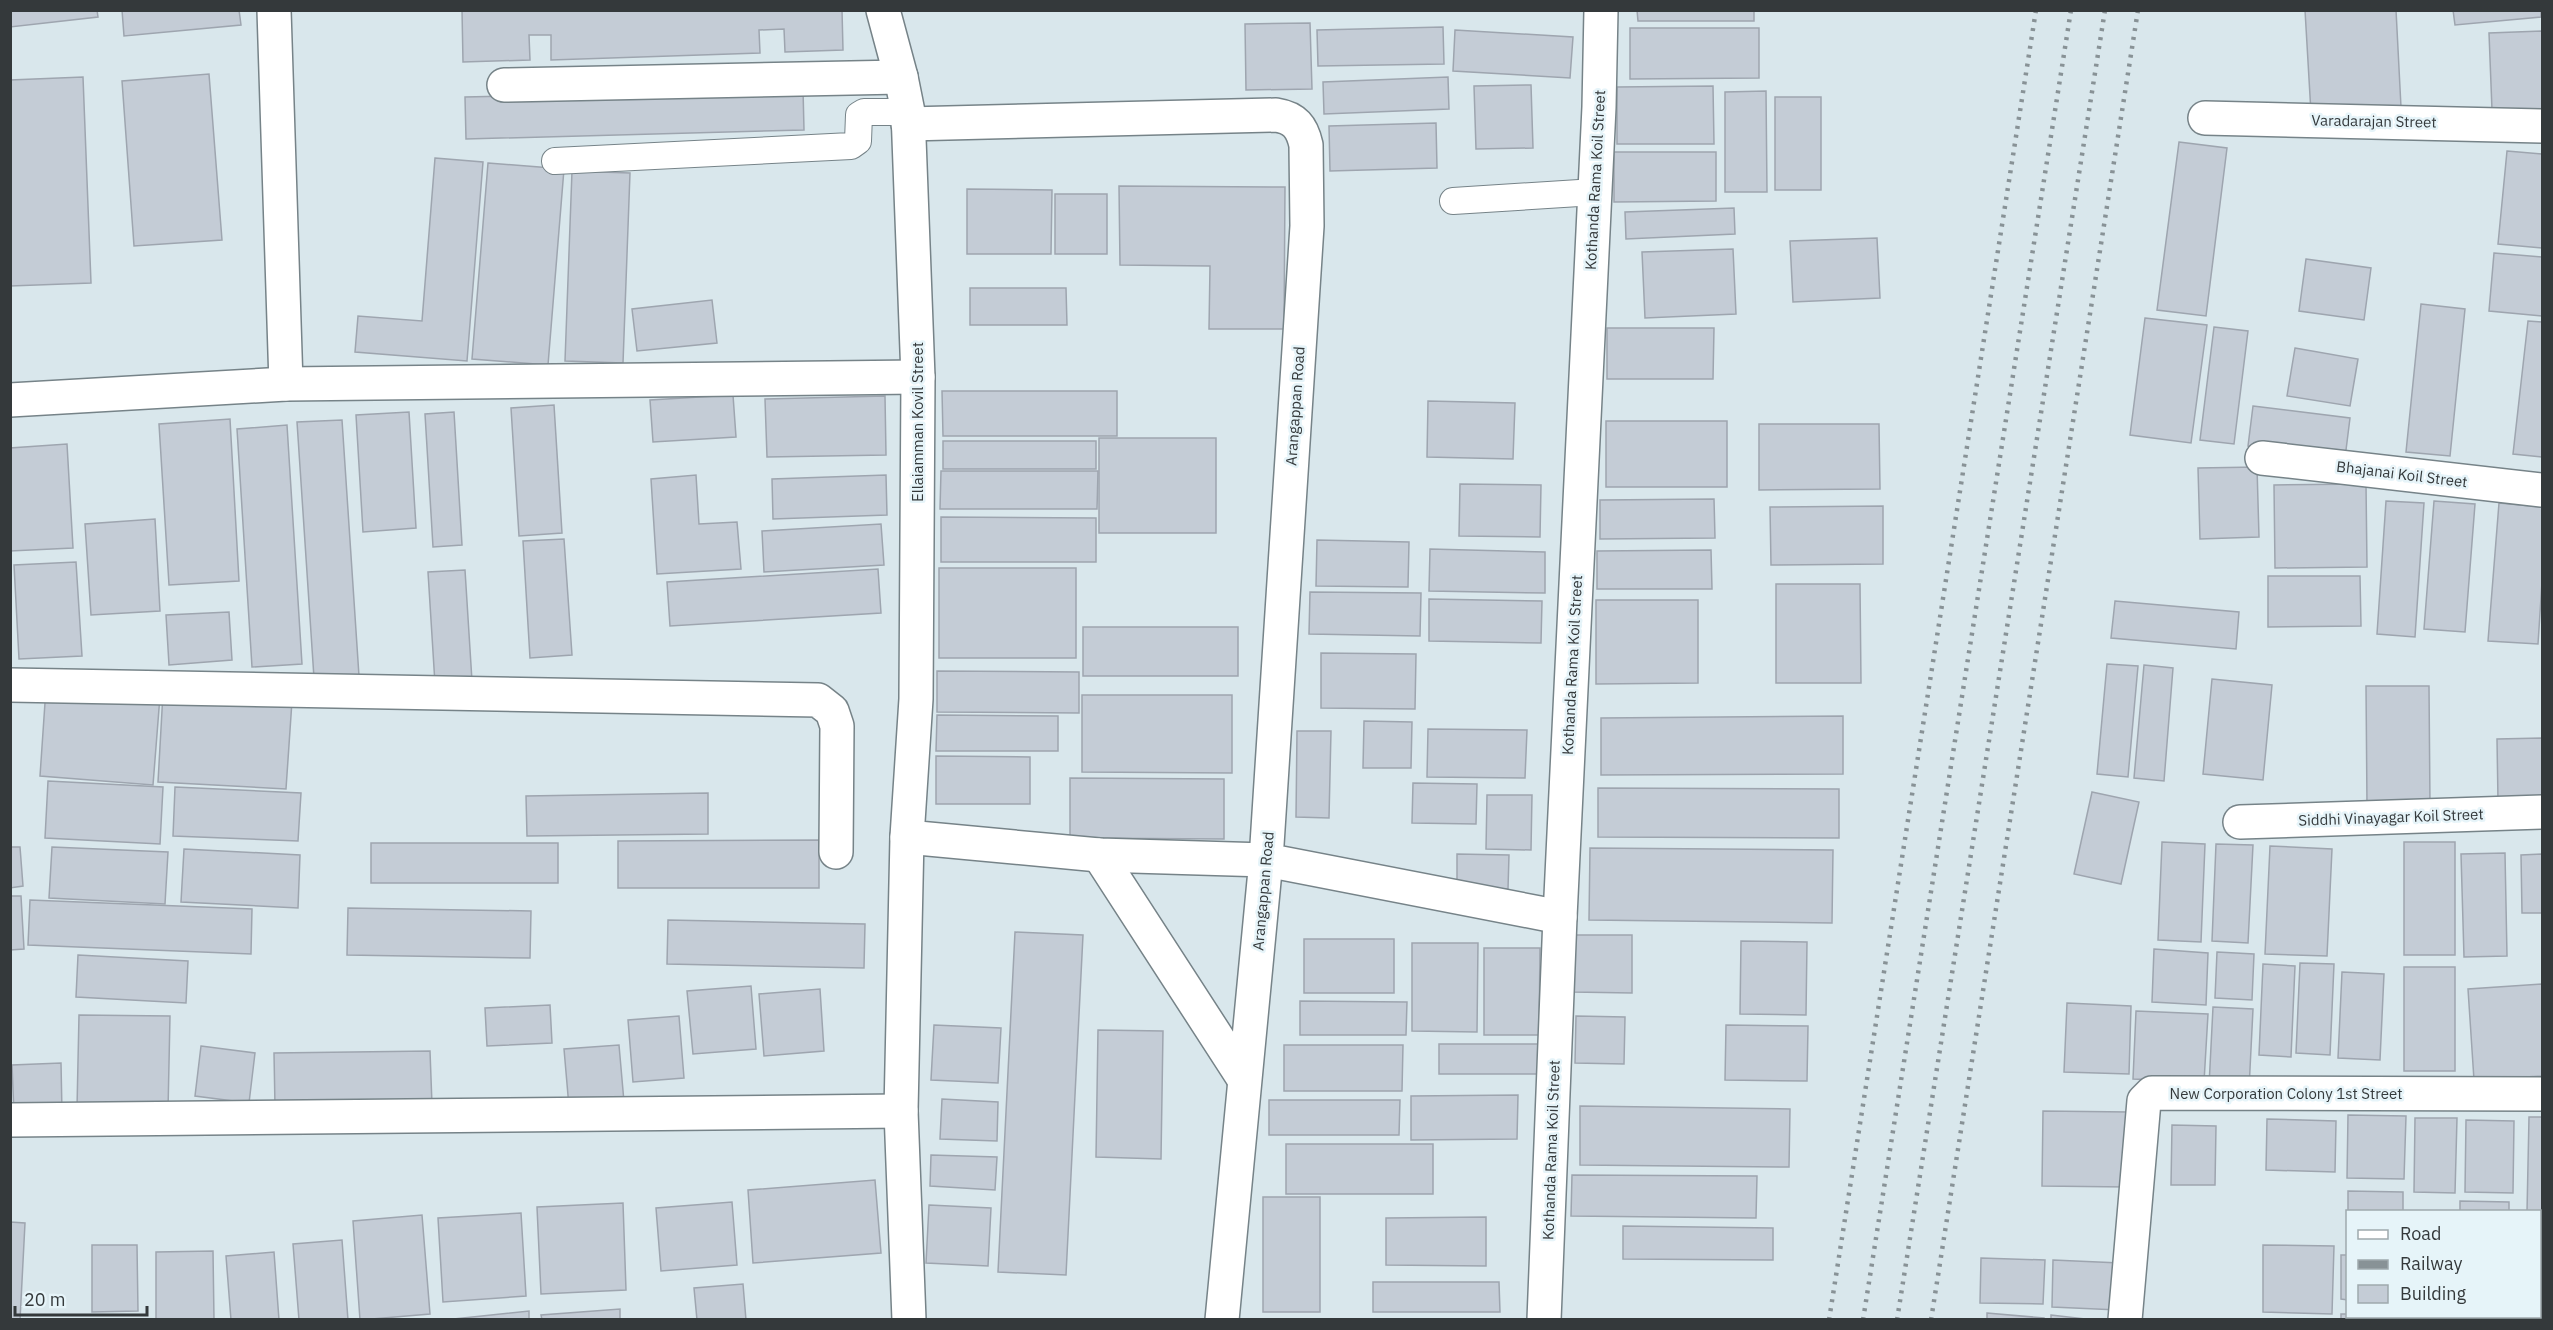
<svg xmlns="http://www.w3.org/2000/svg" width="2553" height="1330" font-family="'IBM Plex Sans',sans-serif">
  <style>
    .building { fill: #c4ccd6; stroke: #9ea5af; stroke-width: 1.5 }
    .lines { fill: none; stroke-linecap: round; stroke-linejoin: round }
    .lane-casing { stroke: #768388; stroke-width: 28 }
    .street-casing { stroke: #768388; stroke-width: 36 }
    .secondary-casing { stroke: #768388; stroke-width: 36 }
    .lane { stroke: #fff; stroke-width: 26 }
    .street { stroke: #fff; stroke-width: 33 }
    .secondary { stroke: #fff; stroke-width: 33 }
    .rail { stroke: #889296; stroke-width: 4.5; stroke-dasharray: 3 6; stroke-linecap: butt }
    .labels { text-anchor: middle; dominant-baseline: central; stroke-width: 5; stroke-linejoin: round; paint-order: stroke }
    .street-label { font-size: 15px; fill: #34393b; stroke: #e6f4f9 }
  </style>
  <rect width="100%" height="100%" fill="#d9e7ec"/>
  <g class="building">
    <path d="M10,10H97L98,17L10,27Z"/>
    <path d="M122,10H239L241,25L124,36Z"/>
    <path d="M462,10H842L843,50L785,52L784,29L759,30L760,53L551,60V35H529L530,60L463,62Z"/>
    <path d="M1637,10H1754V21H1638Z"/>
    <path d="M2305,10H2396L2401,107L2311,113Z"/>
    <path d="M2453,10H2541V17L2455,25Z"/>
    <path d="M1310,23L1312,89L1246,90L1245,24Z"/>
    <path d="M1443,27L1444,64L1318,66L1317,30Z"/>
    <path d="M1630,28H1759V78L1630,79Z"/>
    <path d="M1455,30L1573,37L1570,78L1453,71Z"/>
    <path d="M2542,31V109L2492,110L2489,33Z"/>
    <path d="M209,74L222,240L134,246L122,81Z"/>
    <path d="M83,77L91,283L10,286V80Z"/>
    <path d="M1448,77L1449,109L1324,114L1323,82Z"/>
    <path d="M1531,85L1533,148L1476,149L1474,86Z"/>
    <path d="M1713,86L1714,144H1617V87Z"/>
    <path d="M803,89L804,130L466,139L465,97Z"/>
    <path d="M1766,91L1767,192H1725V92Z"/>
    <rect x="1775" y="97" width="46" height="93"/>
    <path d="M1436,123L1437,168L1330,171L1329,126Z"/>
    <path d="M2179,142L2227,148L2206,316L2157,310Z"/>
    <path d="M2507,151L2542,154V248L2498,244Z"/>
    <path d="M1614,152H1716V201L1614,202Z"/>
    <path d="M435,158L483,162L467,361L355,352L358,316L422,321Z"/>
    <path d="M488,163L564,169L548,365L472,359Z"/>
    <path d="M572,171L630,173L623,363L565,361Z"/>
    <path d="M1119,186L1285,187L1284,329H1209L1210,266L1120,265Z"/>
    <path d="M967,189L1052,190L1051,254H967Z"/>
    <rect x="1055" y="194" width="52" height="60"/>
    <path d="M1734,208L1735,234L1626,239L1625,212Z"/>
    <path d="M1877,238L1880,298L1793,302L1790,241Z"/>
    <path d="M1733,249L1736,314L1645,318L1642,252Z"/>
    <path d="M2494,253L2542,257V316L2489,311Z"/>
    <path d="M2306,259L2371,268L2364,320L2299,311Z"/>
    <path d="M970,288H1066L1067,325H970Z"/>
    <path d="M712,300L717,343L637,351L632,309Z"/>
    <path d="M2421,304L2465,309L2450,456L2406,452Z"/>
    <path d="M2145,318L2207,325L2191,443L2130,435Z"/>
    <path d="M2528,321L2542,322V457L2513,454Z"/>
    <path d="M2214,327L2248,331L2234,444L2200,440Z"/>
    <path d="M1607,328H1714L1713,379H1607Z"/>
    <path d="M2295,348L2358,359L2350,406L2287,396Z"/>
    <path d="M942,391H1117V436H943Z"/>
    <path d="M733,395L736,437L653,442L650,400Z"/>
    <path d="M885,396L886,455L767,457L765,399Z"/>
    <path d="M1428,401L1515,403L1513,459L1427,457Z"/>
    <path d="M554,405L562,533L519,536L511,408Z"/>
    <path d="M2253,406L2350,418L2345,458L2248,446Z"/>
    <path d="M409,412L416,528L363,532L356,415Z"/>
    <path d="M454,412L462,545L433,547L425,414Z"/>
    <path d="M230,419L239,581L169,585L159,424Z"/>
    <path d="M342,420L359,676L314,678L297,422Z"/>
    <rect x="1606" y="421" width="121" height="66"/>
    <path d="M1759,424H1879L1880,489L1759,490Z"/>
    <path d="M287,425L302,664L252,667L237,429Z"/>
    <rect x="1099" y="438" width="117" height="95"/>
    <rect x="943" y="441" width="153" height="28"/>
    <path d="M67,444L73,548L10,551V448Z"/>
    <path d="M2257,467L2259,537L2200,539L2198,468Z"/>
    <path d="M941,471H1098L1097,509H940Z"/>
    <path d="M696,475L699,524L737,522L741,569L657,574L651,479Z"/>
    <path d="M886,475L887,515L773,519L772,479Z"/>
    <path d="M1460,484L1541,485L1540,537L1459,536Z"/>
    <path d="M2366,484L2367,567L2275,568L2274,485Z"/>
    <path d="M1714,499L1715,538L1600,539V500Z"/>
    <path d="M2386,501L2424,503L2415,637L2377,634Z"/>
    <path d="M2434,501L2475,504L2465,632L2424,629Z"/>
    <path d="M2499,503L2542,507V582L2538,644L2488,641Z"/>
    <path d="M1883,506V564L1771,565L1770,507Z"/>
    <path d="M941,517L1096,518V562H941Z"/>
    <path d="M155,519L160,611L91,615L85,524Z"/>
    <path d="M881,524L884,565L764,572L762,531Z"/>
    <path d="M564,539L572,655L530,658L523,541Z"/>
    <path d="M1317,540L1409,542L1408,587L1316,586Z"/>
    <path d="M1430,549L1545,552V593L1429,591Z"/>
    <path d="M1711,550L1712,589H1597V551Z"/>
    <path d="M76,562L82,656L19,659L14,565Z"/>
    <rect x="939" y="568" width="137" height="90"/>
    <path d="M878,569L881,613L670,626L667,582Z"/>
    <path d="M465,570L472,681L435,684L428,572Z"/>
    <path d="M2268,576H2360L2361,626L2268,627Z"/>
    <path d="M1776,584H1860L1861,683H1776Z"/>
    <path d="M1310,592L1421,593L1420,636L1309,634Z"/>
    <path d="M1429,599L1542,601L1541,643L1429,641Z"/>
    <path d="M1596,600H1698V683L1596,684Z"/>
    <path d="M2115,601L2239,612L2236,649L2111,638Z"/>
    <path d="M229,612L232,660L169,665L166,615Z"/>
    <rect x="1083" y="627" width="155" height="49"/>
    <path d="M1321,653L1416,654L1415,709L1321,708Z"/>
    <path d="M2107,664L2138,666L2128,777L2097,774Z"/>
    <path d="M2144,665L2173,668L2164,781L2134,778Z"/>
    <path d="M937,671L1079,672V713L937,712Z"/>
    <path d="M2212,679L2272,685L2263,780L2203,774Z"/>
    <path d="M2366,686H2429L2430,806H2367Z"/>
    <path d="M46,688L160,696L153,785L40,776Z"/>
    <path d="M163,693L292,701L286,789L158,782Z"/>
    <path d="M1082,695H1232V773L1082,772Z"/>
    <path d="M937,715L1058,716V751H936Z"/>
    <path d="M1843,716V774L1601,775V718Z"/>
    <path d="M1364,721L1412,722L1411,768H1363Z"/>
    <path d="M1428,729L1527,730L1525,778L1427,777Z"/>
    <path d="M1297,731H1331L1329,818L1296,817Z"/>
    <path d="M2542,738V800L2498,801L2497,739Z"/>
    <path d="M936,756L1030,757V804H936Z"/>
    <path d="M1070,778L1224,779V839L1070,838Z"/>
    <path d="M48,781L163,787L160,844L45,838Z"/>
    <path d="M1413,783L1477,784L1476,824L1412,823Z"/>
    <path d="M175,787L301,793L298,841L173,836Z"/>
    <path d="M1598,788L1839,789V838L1598,837Z"/>
    <path d="M2092,792L2139,802L2121,884L2074,874Z"/>
    <path d="M708,793V834L527,836L526,796Z"/>
    <path d="M1487,795H1532L1531,850L1486,849Z"/>
    <path d="M819,840V888H618V841Z"/>
    <path d="M2162,842L2205,844L2201,942L2158,940Z"/>
    <rect x="2404" y="842" width="51" height="113"/>
    <rect x="371" y="843" width="187" height="40"/>
    <path d="M2216,844L2253,845L2248,943L2212,941Z"/>
    <path d="M2270,846L2332,849L2327,956L2265,954Z"/>
    <path d="M10,847H20L23,886L10,888Z"/>
    <path d="M52,847L168,852L165,904L49,898Z"/>
    <path d="M1590,848L1833,850L1832,923L1589,920Z"/>
    <path d="M184,849L300,855L298,908L181,902Z"/>
    <path d="M2505,853L2507,956L2464,957L2461,854Z"/>
    <path d="M1457,854L1509,855L1508,889L1457,887Z"/>
    <path d="M2542,854V913H2522L2521,855Z"/>
    <path d="M10,896H21L24,949L10,950Z"/>
    <path d="M30,900L252,909L251,954L28,945Z"/>
    <path d="M348,908L531,911L530,958L347,955Z"/>
    <path d="M668,920L865,924L864,968L667,964Z"/>
    <path d="M1015,932L1083,935L1066,1275L998,1272Z"/>
    <path d="M1573,935H1632V993L1572,992Z"/>
    <rect x="1304" y="939" width="90" height="54"/>
    <path d="M1741,941L1807,942L1806,1015L1740,1014Z"/>
    <path d="M1412,943H1478L1477,1032L1412,1031Z"/>
    <path d="M1484,948H1540L1539,1035H1484Z"/>
    <path d="M2154,949L2208,953L2206,1005L2152,1002Z"/>
    <path d="M2217,952L2254,954L2252,1000L2215,998Z"/>
    <path d="M78,955L188,961L186,1003L76,997Z"/>
    <path d="M2300,963L2334,964L2330,1055L2296,1053Z"/>
    <path d="M2263,964L2295,966L2291,1057L2259,1055Z"/>
    <rect x="2404" y="967" width="51" height="104"/>
    <path d="M2342,972L2384,974L2380,1060L2338,1058Z"/>
    <path d="M2542,984V1076L2474,1080L2468,989Z"/>
    <path d="M751,986L756,1049L693,1054L687,991Z"/>
    <path d="M820,989L824,1051L764,1056L759,994Z"/>
    <path d="M1300,1001L1407,1002L1406,1035H1300Z"/>
    <path d="M2067,1003L2131,1006L2129,1074L2064,1072Z"/>
    <path d="M550,1005L552,1043L487,1046L485,1008Z"/>
    <path d="M2213,1007L2253,1009L2249,1089L2209,1086Z"/>
    <path d="M2136,1011L2208,1014L2204,1082L2133,1079Z"/>
    <path d="M79,1015L170,1016L168,1111L77,1108Z"/>
    <path d="M679,1016L684,1078L633,1082L628,1020Z"/>
    <path d="M1576,1016L1625,1017L1624,1064L1575,1063Z"/>
    <path d="M934,1025L1001,1028L998,1083L931,1080Z"/>
    <path d="M1726,1025L1808,1026L1807,1081L1725,1080Z"/>
    <path d="M1098,1030L1163,1031L1161,1159L1096,1157Z"/>
    <rect x="1439" y="1044" width="104" height="30"/>
    <path d="M619,1045L624,1102L569,1107L564,1049Z"/>
    <path d="M1284,1045H1403L1402,1091H1284Z"/>
    <path d="M201,1046L255,1053L249,1103L195,1096Z"/>
    <path d="M430,1051L432,1105L275,1107L274,1053Z"/>
    <path d="M61,1063L62,1113L14,1114L12,1065Z"/>
    <path d="M1518,1095L1517,1139L1411,1140V1096Z"/>
    <path d="M942,1099L998,1102L997,1141L940,1139Z"/>
    <path d="M1269,1100H1400L1399,1135H1269Z"/>
    <path d="M1580,1106L1790,1109L1789,1167L1580,1165Z"/>
    <path d="M2043,1111L2129,1112L2127,1187L2042,1186Z"/>
    <path d="M2348,1115L2406,1116L2404,1179L2347,1178Z"/>
    <path d="M2529,1117H2542V1234H2540V1212H2527Z"/>
    <path d="M2415,1118H2457L2455,1193L2414,1192Z"/>
    <path d="M2267,1119L2336,1121L2335,1172L2266,1170Z"/>
    <path d="M2466,1120L2514,1121L2513,1193L2465,1192Z"/>
    <path d="M2172,1125L2216,1126L2215,1185H2171Z"/>
    <rect x="1286" y="1144" width="147" height="50"/>
    <path d="M931,1155L997,1157L995,1190L930,1186Z"/>
    <path d="M1572,1175L1757,1176L1756,1218L1571,1216Z"/>
    <path d="M875,1180L881,1253L753,1263L748,1190Z"/>
    <path d="M2348,1191L2403,1192V1212H2348Z"/>
    <rect x="1263" y="1197" width="57" height="115"/>
    <path d="M2460,1201L2509,1202V1212H2460Z"/>
    <path d="M732,1202L737,1265L661,1271L656,1208Z"/>
    <path d="M623,1203L626,1290L541,1294L537,1207Z"/>
    <path d="M929,1205L991,1208L988,1266L926,1263Z"/>
    <path d="M521,1213L526,1296L443,1302L438,1218Z"/>
    <path d="M422,1215L430,1314L360,1320L353,1221Z"/>
    <path d="M1486,1217V1266L1386,1265V1218Z"/>
    <path d="M10,1222L25,1223L20,1320H10Z"/>
    <path d="M1623,1226L1773,1228V1260L1623,1259Z"/>
    <path d="M342,1240L348,1320H299L293,1244Z"/>
    <path d="M92,1245H137L138,1311L92,1312Z"/>
    <path d="M2263,1245L2334,1246L2332,1314L2263,1312Z"/>
    <path d="M213,1251L214,1320H156V1252Z"/>
    <path d="M274,1252L279,1320H231L226,1256Z"/>
    <path d="M2341,1255H2348V1300L2341,1299Z"/>
    <path d="M1981,1258L2045,1260L2043,1304L1980,1303Z"/>
    <path d="M2053,1260L2120,1263L2118,1310L2052,1307Z"/>
    <path d="M1373,1282H1499L1500,1312H1373Z"/>
    <path d="M743,1284L746,1320H697L694,1288Z"/>
    <path d="M620,1309V1320H542L541,1315Z"/>
    <path d="M529,1311V1320H444Z"/>
    <path d="M1987,1313L2044,1318V1320H1987Z"/>
    <path d="M2341,1314H2348V1316H2380V1320H2341Z"/>
    <path d="M2051,1315L2094,1320H2051Z"/>
    <rect x="2457" y="1316" width="51" height="4"/>
    <path d="M2392,1317L2448,1318V1320H2392Z"/>
  </g>
  <g class="lines">
    <g class="lane-casing">
      <g id="lane">
        <path d="M555,161L851,146L858,141L859,115L864,112H908"/>
        <path d="M1453,201L1595,192"/>
      </g>
    </g>
    <g class="street-casing">
      <g id="street">
        <path d="M274,10L286,384"/>
        <path d="M504,85L901,77"/>
        <path d="M2205,118L2542,126"/>
        <path d="M908,124L1276,115C1295,118 1302,127 1306,145L1307,226L1266,860L1560,917"/>
        <path d="M10,400L286,384L918,377"/>
        <path d="M2262,458L2542,490"/>
        <path d="M10,685L818,700L832,711L837,726L836,852"/>
        <path d="M2240,822L2542,812"/>
        <path d="M907,837L901,1111L909,1320"/>
        <path d="M1099,855L1244,1079"/>
        <path d="M10,1120L901,1111"/>
        <path d="M1544,1320L1560,917L1599,107L1601,10"/>
        <path d="M2125,1320L2144,1101L2152,1093L2542,1094"/>
      </g>
    </g>
    <g class="secondary-casing">
      <path id="secondary" d="M883,10L901,77L908,112L918,377L916,699L907,837L1099,855L1266,860L1222,1320"/>
    </g>
    <use href="#lane" class="lane"/>
    <use href="#street" class="street"/>
    <use href="#secondary" class="secondary"/>
    <g class="rail">
      <path d="M1829,1320L2036,10"/>
      <path d="M1863,1320L2071,10"/>
      <path d="M1897,1320L2105,10"/>
      <path d="M1931,1320L2138,10"/>
    </g>
  </g>
  <g class="labels">
    <g class="street-label">
      <text transform="translate(2374 121) rotate(1)">Varadarajan Street</text>
      <text transform="translate(1595 180) rotate(-87)">Kothanda Rama Koil Street</text>
      <text transform="translate(1295 406) rotate(-86)">Arangappan Road</text>
      <text transform="translate(917 422) rotate(-90)">Ellaiamman Kovil Street</text>
      <text transform="translate(2402 474) rotate(7)">Bhajanai Koil Street</text>
      <text transform="translate(1572 665) rotate(-87)">Kothanda Rama Koil Street</text>
      <text transform="translate(2391 817) rotate(-2)">Siddhi Vinayagar Koil Street</text>
      <text transform="translate(1263 891) rotate(-85)">Arangappan Road</text>
      <text x="2286" y="1093">New Corporation Colony 1st Street</text>
      <text transform="translate(1551 1150) rotate(-88)">Kothanda Rama Koil Street</text>
    </g>
  </g>
  <rect width="2553" height="1330" fill="none" stroke="#34393b" stroke-width="24"/>
  <rect x="2346" y="1210" width="195" height="108" fill="#e6f4f9" stroke="#9fa9ad" stroke-width="1.5"/>
  <rect x="2358" y="1230" width="30" height="9" fill="#ffffff" stroke="#9fa9ad" stroke-width="1.5"/>
  <text x="2400" y="1240" font-size="18" fill="#34393b">Road</text>
  <rect x="2358" y="1260" width="30" height="9" fill="#889296" stroke="#9fa9ad" stroke-width="1.5"/>
  <text x="2400" y="1270" font-size="18" fill="#34393b">Railway</text>
  <rect x="2358" y="1285" width="30" height="18" fill="#c4ccd6" stroke="#9fa9ad" stroke-width="1.5"/>
  <text x="2400" y="1300" font-size="18" fill="#34393b">Building</text>
  <path d="M15 1306v9h132v-9" fill="none" stroke="#34393b" stroke-width="3"/>
  <text x="24" y="1306" font-size="18" fill="#34393b" stroke="#e6f4f9" stroke-width="4.5" paint-order="stroke">20 m</text>
</svg>
